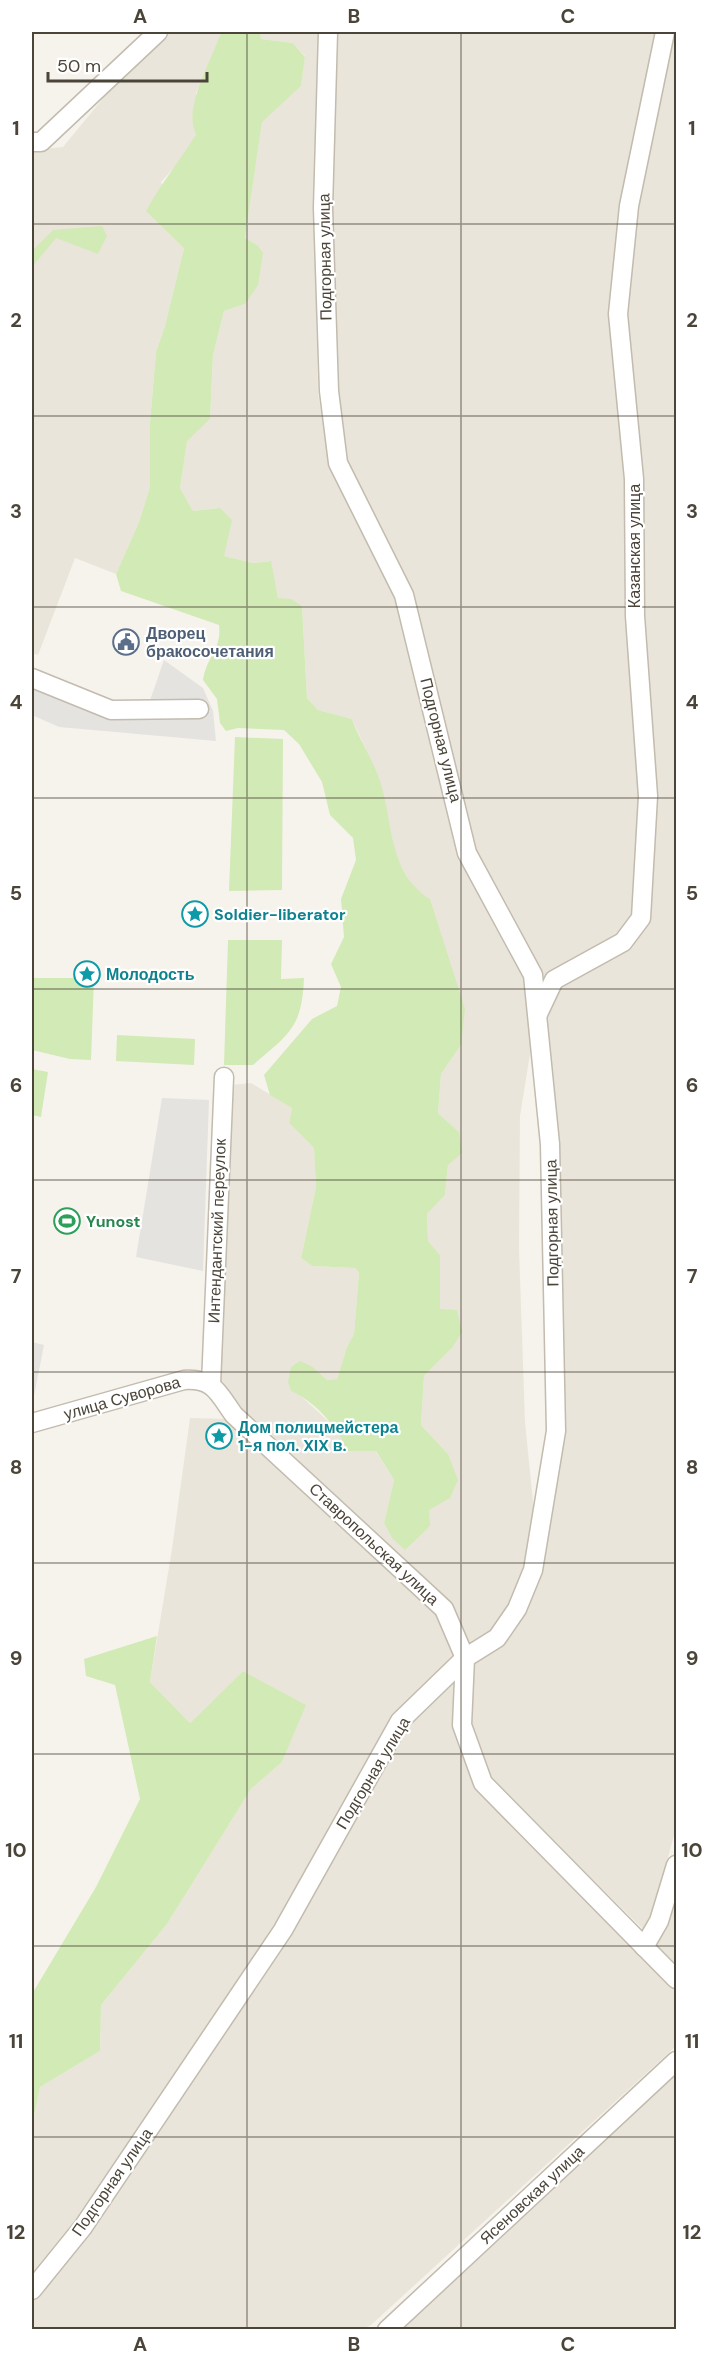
<svg xmlns="http://www.w3.org/2000/svg" width="708" height="2361" font-family="'DM Sans',sans-serif">
  <style>
    .residential { fill: #eae5da }
    .green { fill: #d2eab5 }
    .parking { fill: #e5e3e0 }
    .lines { fill: none; stroke-linecap: round; stroke-linejoin: round }
    .minor-casing { stroke: #c2bbae; stroke-width: 21 }
    .minor { stroke: #fff; stroke-width: 18 }
    .grid { fill: none; stroke: #4b4439; stroke-width: 1.5; stroke-opacity: 0.55 }
    .labels { text-anchor: middle; dominant-baseline: central; stroke-width: 4.5; stroke-linejoin: round; paint-order: stroke }
    .street-label { font-size: 16px; fill: #4b4439; stroke: #fff }
    .service-label { font-size: 16px; font-weight: bold; fill: #4e5e75; stroke: #fff; text-anchor: start }
    .culture-label { font-size: 16px; font-weight: bold; fill: #0d838f; stroke: #fff; text-anchor: start }
    .leisure-label { font-size: 16px; font-weight: bold; fill: #27864d; stroke: #fff; text-anchor: start }
    .neatline { fill: none; stroke: #4b4439; stroke-width: 2 }
    .grid-label { font-size: 20px; text-anchor: middle; font-weight: bold; fill: #4b4439 }
  </style>
  <rect width="100%" height="100%" fill="#f6f3ec"/>
  <g class="residential">
    <path d="M170,32H221L216,50L196,93V134L180,161L161,182L184,248L165,326L156,352L150,422V487L139,522L116,574L75,558L38,655L32,653V150L63,147L110,90Z"/>
    <path d="M260,32H318L314,210L318,393L330,466L396,599L463,854L528,978L533,1035L520,1116L519,1248L525,1422L536,1531L529,1569L494,1633L466,1654L453,1616L237,1411L218,1381L232,1085L251,1083L292,1108L289,1123L314,1148L316,1187L301,1258L312,1266L355,1268L359,1273L354,1334L347,1347L337,1379L327,1380L313,1367L301,1396L339,1431L348,1450H375L394,1480L384,1523L429,1510L448,1454L421,1425L424,1376L452,1348L440,1309V1255L428,1241L427,1214L445,1195L448,1165L459,1132L438,1113L441,1074L461,1045L415,890L397,860L379,778L352,719L318,710L307,698L302,606L278,598L270,561L253,563L224,556L220,508L193,511L180,488L187,440L210,419L213,355L224,311L245,304L257,245L245,238L262,121L301,86L305,56L293,43L261,39Z"/>
    <path d="M334,32H659L624,207L629,479L642,796L634,913L616,937L548,976L539,974L474,854L409,592L344,459L335,390L329,208Z"/>
    <path d="M671,32H676V1828L652,1916L643,1929L489,1777L469,1722L471,1664L520,1612L562,1431L545,1016L558,985L645,920L622,315L635,207Z"/>
    <path d="M190,1418L231,1419L441,1612L458,1657L396,1718L278,1927L77,2224L32,2280V2126L40,2087L100,2051L101,2005L167,1924L251,1789L282,1762L305,1705L243,1671L190,1723L150,1682L172,1549Z"/>
    <path d="M455,1678L456,1726L479,1786L676,1988V2046L371,2325L362,2329H32V2294L77,2236L406,1726Z"/>
    <path d="M676,1893V1967L654,1944L667,1925Z"/>
    <path d="M676,2074V2329H401Z"/>
  </g>
  <g class="green">
    <path d="M221,32H260L261,39L293,43L305,57L301,86L262,122L245,238L257,245L263,253L258,285L245,304L224,311L213,355L210,419L187,441L180,488L193,511L220,508L232,520L224,556L253,563L271,561L278,598L291,599L302,606L307,698L318,710L352,719C359,739 372,758 379,778C394,821 387,872 430,899L465,1009L461,1045L441,1074L438,1113L459,1132L462,1153L448,1165L445,1195L427,1214L428,1241L440,1255V1309L457,1310L462,1332L452,1348L424,1376L421,1425L448,1454L458,1480L450,1498L429,1510L430,1526L405,1550L393,1539L384,1523L394,1480L376,1451H348C337,1427 316,1402 291,1391L288,1382L291,1367L300,1361L313,1367L327,1380L337,1379L347,1347L354,1334L359,1273L355,1268L312,1266L301,1258L316,1187L314,1148L289,1123L292,1108L270,1095L264,1075L312,1019L337,1006L341,987L331,964L344,937L341,899L356,860L353,838L330,815L322,782L299,744L284,730L238,728L226,731L220,723L217,699L203,680C207,656 222,649 219,625L121,591L116,574L139,522L150,487V422L156,352L165,326L184,248L146,211C161,183 180,161 196,134C182,108 213,59 221,32Z"/>
    <path d="M102,226L107,236L98,254L56,238L32,267V251L53,230Z"/>
    <path d="M235,737L283,739L282,890L229,891Z"/>
    <path d="M228,940H282L281,979L304,978C302,1028 289,1034 253,1065H224Z"/>
    <path d="M32,978H94L91,1060L70,1059L32,1050Z"/>
    <path d="M117,1035L195,1039L194,1065L116,1061Z"/>
    <path d="M32,1069L48,1072L41,1117L32,1115Z"/>
    <path d="M157,1636L150,1682L190,1723L243,1671L306,1705L282,1762L251,1789L167,1924L101,2005L100,2051L40,2087L32,2126V1994L96,1887L140,1799L115,1685L86,1676L84,1659Z"/>
  </g>
  <g class="parking">
    <path d="M164,660L203,688L213,711L216,741L59,727L32,715V678L111,710L147,709Z"/>
    <path d="M162,1098L209,1100L203,1271L136,1257Z"/>
    <path d="M32,1342L44,1345L32,1406Z"/>
  </g>
  <g class="lines">
    <g class="minor-casing">
      <g id="minor">
        <path d="M32,142H41L158,32"/>
        <path d="M32,678L111,710L199,709"/>
        <path d="M538,1014L554,980L623,942L641,918L648,796L635,616L634,479L618,314L629,206L665,32"/>
        <path d="M211,1384L224,1077"/>
        <path d="M32,1423L184,1380C214,1378 218,1393 234,1415L444,1609L465,1658L462,1725L483,1783L676,1979"/>
        <path d="M644,1947L659,1921L676,1865"/>
        <path d="M32,2290L83,2227L283,1930L400,1721L465,1658L497,1638L517,1609L533,1570L556,1431L550,1144L533,975L467,853L404,595L338,463L329,391L323,208L328,32"/>
        <path d="M387,2330L676,2061"/>
      </g>
    </g>
    <use href="#minor" class="minor"/>
  </g>
  <path class="grid" d="M247,32V2330M461,32V2330M32,224H676M32,416H676M32,607H676M32,798H676M32,989H676M32,1180H676M32,1372H676M32,1563H676M32,1754H676M32,1946H676M32,2137H676"/>
  <defs>
    <g id="civic-ring" transform="scale(1.35)"><circle r="9.5" fill="#fff" stroke="#5c6f8a" stroke-width="1.5"/><path d="M-.6-6.5H3V-4.5H.6V-3L4-1V1h2V6H-6V1h2V-1L-.6-3ZM-1.2 2.5V6h2.4V2.5Z" fill="#5c6f8a"/></g>
    <g id="sight-ring" transform="scale(1.35)"><circle r="9.5" fill="#fff" stroke="#0f9aa8" stroke-width="1.5"/><path d="M0-6L1.8-2.2L6-1.7L2.9 1.2L3.7 5.4L0 3.3L-3.7 5.4L-2.9 1.2L-6-1.7L-1.8-2.2Z" fill="#0f9aa8"/></g>
    <g id="stadium-ring" transform="scale(1.35)"><circle r="9.5" fill="#fff" stroke="#2e9e5b" stroke-width="1.5"/><path d="M0-5a6.5 5 0 1 0 0 10a6.5 5 0 1 0 0-10ZM-3.5-1.8h7v3.6h-7Z" fill="#2e9e5b"/></g>
  </defs>
  <g fill-rule="evenodd">
    <use href="#civic-ring" x="126" y="642"/>
    <use href="#sight-ring" x="195" y="914"/>
    <use href="#sight-ring" x="87" y="974"/>
    <use href="#stadium-ring" x="67" y="1221"/>
    <use href="#sight-ring" x="219" y="1436"/>
  </g>
  <g class="labels">
    <g class="street-label">
      <text transform="translate(325 257) rotate(-91)">Подгорная улица</text>
      <text transform="translate(634 546) rotate(-90)">Казанская улица</text>
      <text transform="translate(441 740) rotate(76)">Подгорная улица</text>
      <text transform="translate(552 1223) rotate(-91)">Подгорная улица</text>
      <text transform="translate(217 1231) rotate(-88)">Интендантский переулок</text>
      <text transform="translate(122 1398) rotate(-16)">улица Суворова</text>
      <text transform="translate(374 1544) rotate(43)">Ставропольская улица</text>
      <text transform="translate(373 1773) rotate(-59)">Подгорная улица</text>
      <text transform="translate(112 2182) rotate(-55)">Подгорная улица</text>
      <text transform="translate(532 2195) rotate(-43)">Ясеновская улица</text>
    </g>
    <g class="service-label">
      <text x="146" y="633">Дворец<tspan x="146" dy="18">бракосочетания</tspan></text>
    </g>
    <g class="culture-label">
      <text x="214" y="914">Soldier-liberator</text>
      <text x="106" y="974">Молодость</text>
      <text x="238" y="1427">Дом полицмейстера<tspan x="238" dy="18">1-я пол. XIX в.</tspan></text>
    </g>
    <g class="leisure-label">
      <text x="86" y="1221">Yunost</text>
    </g>
  </g>
  <rect width="708" height="2361" fill="none" stroke="#ffffff" stroke-width="66"/>
  <path d="M48 72v9h159v-9" fill="none" stroke="#4b4439" stroke-width="3"/>
  <text x="57" y="72" font-size="18" fill="#4b4439" stroke="#ffffff" stroke-width="4.5" paint-order="stroke">50 m</text>
  <rect x="33" y="33" width="642" height="2295" class="neatline"/>
  <g class="grid-label">
    <text x="140" y="23">A</text>
    <text x="354" y="23">B</text>
    <text x="568" y="23">C</text>
    <text x="16" y="135">1</text>
    <text x="692" y="135">1</text>
    <text x="16" y="327">2</text>
    <text x="692" y="327">2</text>
    <text x="16" y="518">3</text>
    <text x="692" y="518">3</text>
    <text x="16" y="709">4</text>
    <text x="692" y="709">4</text>
    <text x="16" y="900">5</text>
    <text x="692" y="900">5</text>
    <text x="16" y="1092">6</text>
    <text x="692" y="1092">6</text>
    <text x="16" y="1283">7</text>
    <text x="692" y="1283">7</text>
    <text x="16" y="1474">8</text>
    <text x="692" y="1474">8</text>
    <text x="16" y="1665">9</text>
    <text x="692" y="1665">9</text>
    <text x="16" y="1857">10</text>
    <text x="692" y="1857">10</text>
    <text x="16" y="2048">11</text>
    <text x="692" y="2048">11</text>
    <text x="16" y="2239">12</text>
    <text x="692" y="2239">12</text>
    <text x="140" y="2351">A</text>
    <text x="354" y="2351">B</text>
    <text x="568" y="2351">C</text>
  </g>
</svg>
